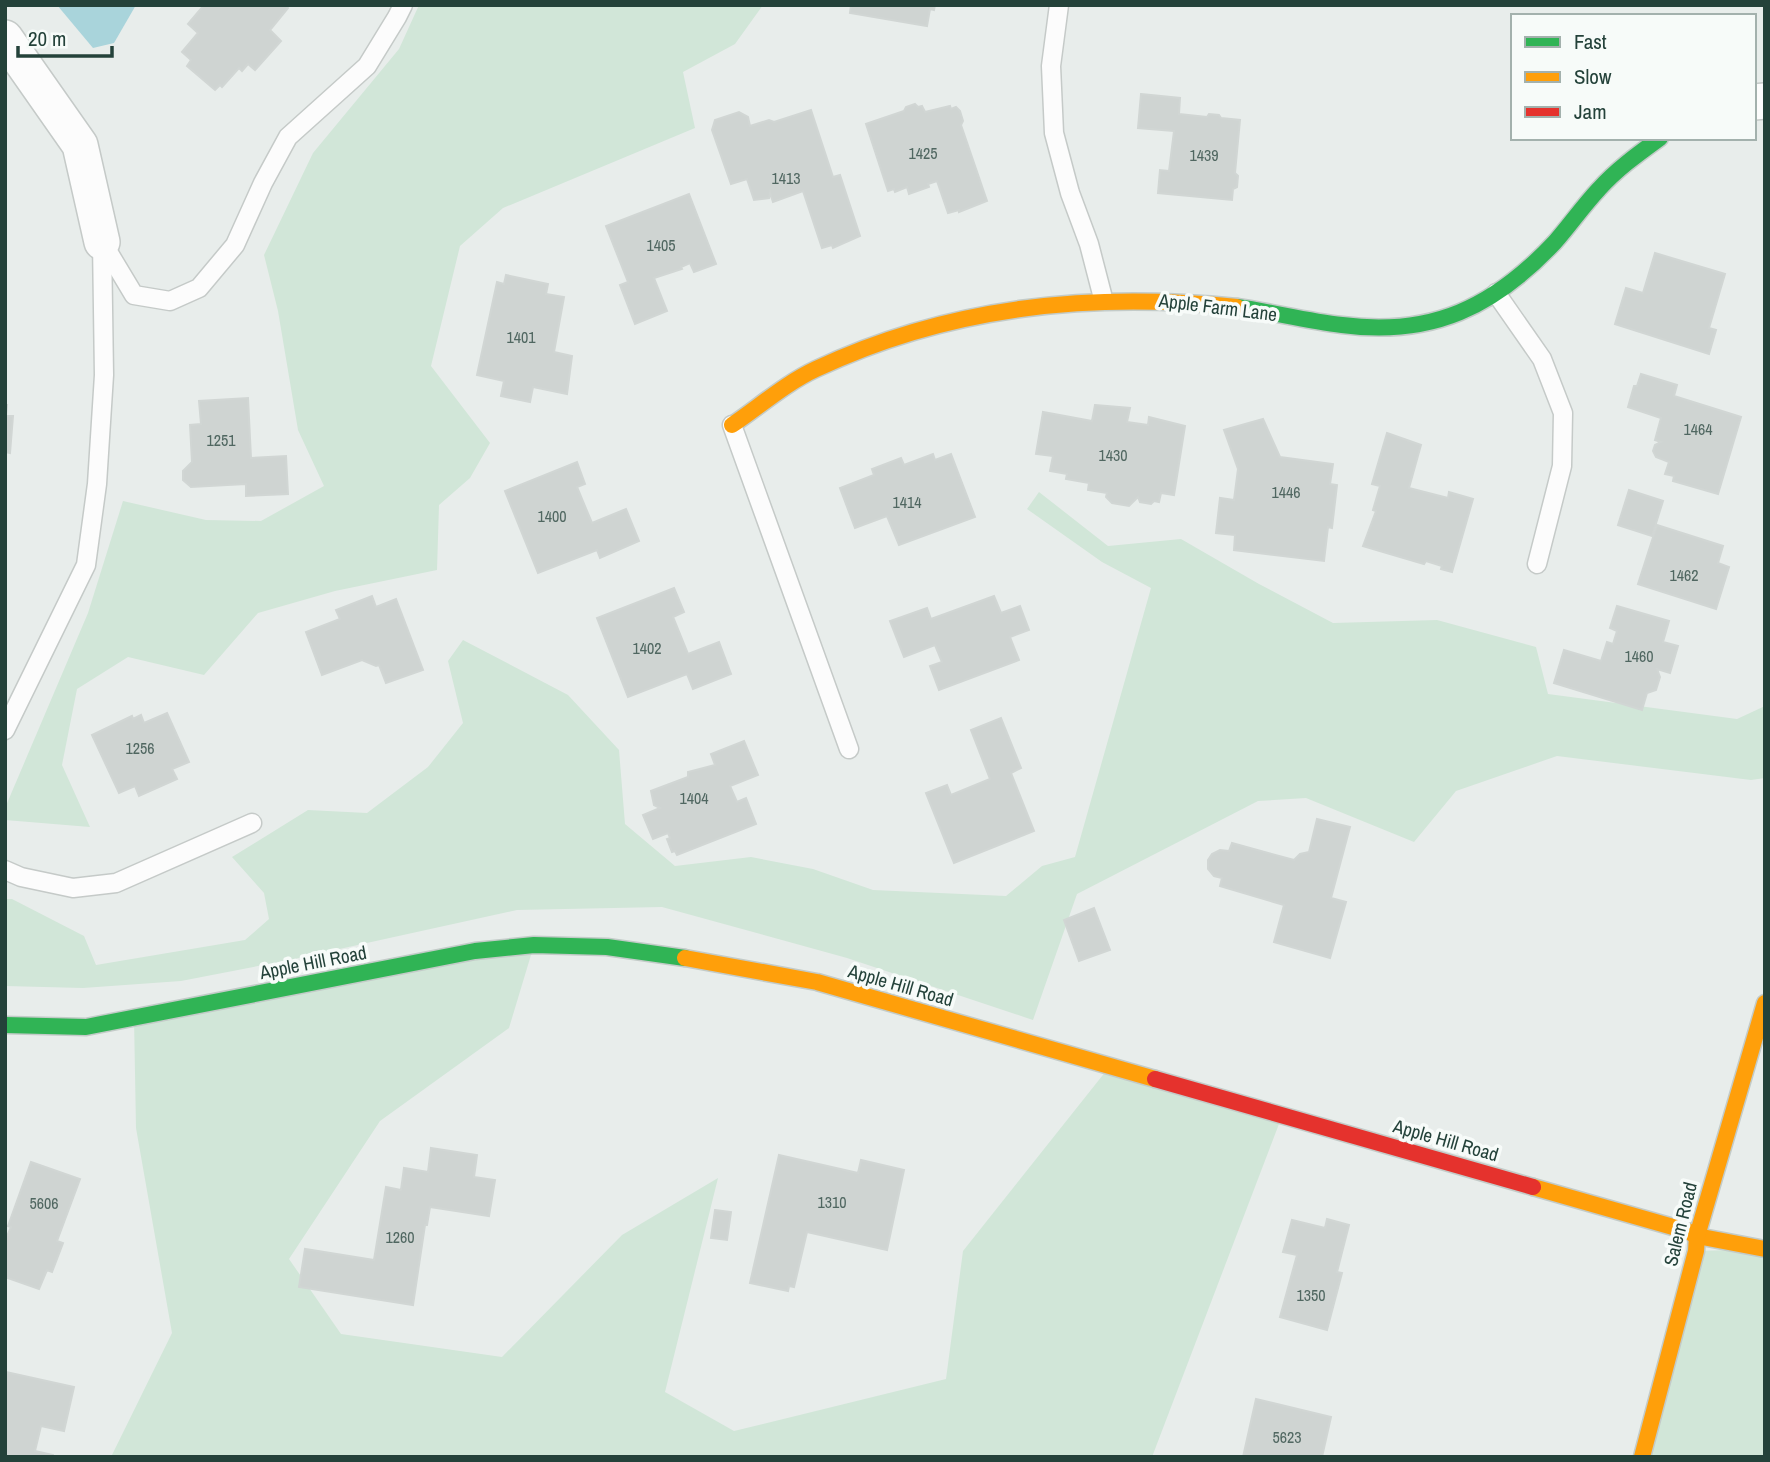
<svg xmlns="http://www.w3.org/2000/svg" width="1770" height="1462" font-family="'Archivo Narrow',sans-serif">
  <style>
    .green { fill: #d1e6d8 }
    .water { fill: #a9d4db }
    .building { fill: #cfd4d2; stroke: #d1d6d4; stroke-width: 2 }
    .lines { fill: none; stroke-linecap: round; stroke-linejoin: round }
    .lane-casing { stroke: #c5cac8; stroke-width: 21 }
    .street-casing { stroke: #c5cac8; stroke-width: 38 }
    .fast-casing { stroke: #c3cbc8; stroke-width: 19 }
    .slow-casing { stroke: #c3cbc8; stroke-width: 19 }
    .jam-casing { stroke: #c3cbc8; stroke-width: 19 }
    .lane { stroke: #fcfcfc; stroke-width: 18 }
    .street { stroke: #fcfcfc; stroke-width: 35 }
    .fast { stroke: #30b455; stroke-width: 16 }
    .slow { stroke: #ff9f0a; stroke-width: 16 }
    .jam { stroke: #e5322d; stroke-width: 16 }
    .labels { text-anchor: middle; dominant-baseline: central; stroke-width: 7; stroke-linejoin: round; paint-order: stroke }
    .number-label { font-size: 16px; fill: #506761 }
    .street-label { font-size: 19px; fill: #24423a; stroke: #f7fbf9 }
  </style>
  <rect width="100%" height="100%" fill="#e8edeb"/>
  <g class="green">
    <path d="M419,5H763L735,44L683,72L695,128L503,208L460,246L431,366L490,443L470,478L439,505L437,570L335,591L258,613L204,675L128,657L77,689L62,765L90,827L5,820V808L88,613L123,501L206,520L261,521L324,486L298,430L278,311L264,255L313,153L399,49Z"/>
    <path d="M1039,492L1108,546L1181,539L1259,584L1333,623L1437,620L1536,647L1548,694L1737,719L1765,706V778L1751,780L1557,756L1456,791L1414,842L1306,798L1258,801L1077,894L1033,1020L847,958L662,907L517,910L294,959L181,981L83,988L5,986V899H12L84,936L96,965L245,940L269,919L264,893L232,857L308,810L367,813L428,767L463,723L448,661L463,640L568,695L619,750L625,824L675,866L751,857L813,869L873,890L1006,896L1042,866L1075,857L1151,588L1102,562L1027,509Z"/>
    <path d="M534,945L509,1028L380,1121L289,1259L341,1334L502,1357L622,1235L718,1178L665,1392L734,1431L946,1379L963,1251L1110,1066L1282,1116L1152,1457H111L172,1333L136,1128L134,1018Z"/>
    <path d="M1765,1249V1457H1642L1696,1251Z"/>
  </g>
  <path class="water" d="M57,5H136L114,43L93,48Z"/>
  <g class="building">
    <path d="M204,5H285L288,8L270,30L281,41L255,70L248,64L242,71L239,68L222,87L220,85L215,90L187,66L191,60L182,52L198,33L188,24Z"/>
    <path d="M851,5H935L934,10L930,9L927,26L850,13Z"/>
    <path d="M1141,94L1180,98L1179,114L1207,117L1209,114L1219,115L1221,118L1240,120L1235,173L1238,176L1237,187L1233,189L1232,200L1158,193L1160,170L1169,171L1174,131L1138,128Z"/>
    <path d="M915,104L918,107L922,106L925,112L950,106L951,109L956,107L960,111L963,121L961,125L987,201L959,212V210L948,213L937,181L928,184L929,187L909,194L907,187L895,192L894,189L888,191L866,124L904,111L906,107Z"/>
    <path d="M811,110L833,177L840,175L860,236L833,248L832,245L822,248L803,191L773,202L770,193L769,198L754,200L747,179L731,184L712,130L715,120L739,112L748,117L750,126L769,120L774,122Z"/>
    <path d="M689,194L716,264L694,272L690,263L681,267L682,269L654,278L667,311L635,324L620,285L628,282L606,226Z"/>
    <path d="M1655,253L1725,274L1709,328L1716,330L1709,354L1615,324L1626,288L1643,293Z"/>
    <path d="M506,275L548,284L546,294L564,297L554,352L572,356L567,394L533,387L530,402L501,396L504,381L477,375L497,282L504,284Z"/>
    <path d="M1641,374L1677,385L1674,396L1741,417L1718,494L1673,481L1674,476L1665,474L1669,462L1656,457L1653,451L1655,445L1661,442L1655,440L1661,418L1628,407L1634,386H1637Z"/>
    <path d="M248,398L251,458L286,456L288,494L246,496V484L191,487L183,480V471L192,462L190,425L201,424L199,401Z"/>
    <path d="M5,405H7L6,416H13L10,453L5,452Z"/>
    <path d="M1095,405L1130,408L1127,422L1148,425L1149,417L1185,426L1174,495L1161,493L1159,502L1154,501L1151,504L1140,502L1138,497L1129,506L1112,503L1106,497L1107,493L1088,490L1089,483L1066,479L1067,474L1050,471L1053,456L1036,454L1043,412L1092,421Z"/>
    <path d="M1263,419L1280,457L1333,464L1330,484L1337,485L1332,528L1328,527L1324,561L1234,550L1235,535L1216,533L1220,498L1234,500L1238,469L1224,430Z"/>
    <path d="M1387,433L1421,445L1409,488L1448,498L1449,492L1473,499L1452,572L1441,569L1442,566L1426,561L1424,564L1363,546L1376,511L1373,510L1380,486L1372,484Z"/>
    <path d="M933,454L935,460L951,454L975,517L899,545L887,516L855,528L840,488L874,475L872,469L901,458L904,465Z"/>
    <path d="M577,462L585,484L577,487L592,523L626,509L639,541L600,558L597,550L538,573L505,491Z"/>
    <path d="M1629,490L1663,501L1652,536L1618,525Z"/>
    <path d="M1657,525L1723,546L1718,563L1729,567L1716,609L1638,584Z"/>
    <path d="M674,588L684,612L673,617L688,654L719,642L731,674L693,689L687,674L628,697L597,618Z"/>
    <path d="M372,596L376,607L396,599L423,670L386,683L379,665L376,666L362,660L322,675L306,632L340,619L336,610Z"/>
    <path d="M994,596L1001,613L1020,606L1029,630L1010,637L1019,660L939,690L930,666L942,662L935,645L904,657L890,621L927,608L931,619Z"/>
    <path d="M1617,606L1669,621L1663,642L1678,646L1670,673L1657,669L1660,677L1656,690L1647,693L1642,710L1554,683L1564,650L1601,661L1607,642L1613,644L1617,631L1610,628Z"/>
    <path d="M167,713L189,762L172,769L177,779L139,796L135,786L119,793L92,735L132,716L133,719L141,715L144,723Z"/>
    <path d="M1001,718L1021,768L1011,773L1034,831L954,863L926,793L947,785L951,795L990,779L971,730Z"/>
    <path d="M744,741L758,775L730,786L737,802L746,798L756,824L677,855L675,851L672,852L667,839L670,838L668,833L653,839L643,815L660,808L654,805L651,791L688,777V772L715,765L711,754Z"/>
    <path d="M1317,819L1350,827L1331,898L1346,902L1330,958L1274,942L1284,905L1220,886L1222,878L1214,876L1208,869V860L1212,854L1220,850L1229,851L1232,843L1294,860L1300,854L1309,852Z"/>
    <path d="M1094,908L1110,950L1079,961L1064,920Z"/>
    <path d="M431,1148L477,1155L474,1177L495,1180L489,1216L430,1207L427,1225H425L413,1305L299,1287L305,1249L374,1260L386,1187L401,1190L404,1168L428,1172Z"/>
    <path d="M779,1155L858,1173L861,1160L904,1170L887,1250L807,1232L794,1287L789,1286L788,1291L750,1283Z"/>
    <path d="M31,1162L80,1179L57,1241L63,1243L52,1272L47,1270L39,1289L5,1277V1241L11,1227L8,1226Z"/>
    <path d="M715,1210L731,1212L727,1240L711,1238Z"/>
    <path d="M1327,1219L1349,1225L1337,1272L1342,1273L1327,1330L1280,1317L1297,1255L1283,1252L1292,1220L1325,1228Z"/>
    <path d="M6,1372L74,1387L64,1431L41,1426L35,1451L53,1455V1457H5Z"/>
    <path d="M1256,1399L1331,1417L1322,1457H1243Z"/>
  </g>
  <g class="lines">
    <g class="lane-casing">
      <g id="lane">
        <path d="M1059,5L1051,66L1054,133L1070,193L1089,244L1103,298"/>
        <path d="M104,245L134,295L170,301L199,288L235,245L263,183L288,137L367,66L397,17L403,5"/>
        <path d="M1496,293L1542,359L1563,413L1562,466L1537,564"/>
        <path d="M732,425L849,749"/>
        <path d="M5,730L86,565L97,484L104,375L102,242"/>
        <path d="M5,870L21,877L73,888L116,883L252,823"/>
      </g>
    </g>
    <g class="street-casing">
      <g id="street">
        <path d="M5,38L80,145L102,242"/>
        <path d="M1754,102L1765,101"/>
      </g>
    </g>
    <g class="fast-casing">
      <g id="fast">
        <path d="M1237,307C1272,312 1307,321 1342,325C1432,337 1494,307 1555,242C1570,225 1583,206 1599,189C1617,169 1638,154 1660,138"/>
        <path d="M5,1025L86,1027L475,951L534,945L607,947L685,958"/>
      </g>
    </g>
    <g class="slow-casing">
      <g id="slow">
        <path d="M732,425C760,406 786,383 816,369C950,306 1091,292 1237,307"/>
        <path d="M685,958L817,982L1155,1079"/>
        <path d="M1533,1187L1687,1231L1697,1236L1765,1249"/>
        <path d="M1642,1457L1696,1251L1697,1236L1765,1003"/>
      </g>
    </g>
    <g class="jam-casing">
      <path id="jam" d="M1155,1079L1533,1187"/>
    </g>
    <use href="#lane" class="lane"/>
    <use href="#street" class="street"/>
    <use href="#fast" class="fast"/>
    <use href="#slow" class="slow"/>
    <use href="#jam" class="jam"/>
  </g>
  <g class="labels">
    <g class="number-label">
      <text x="923" y="153">1425</text>
      <text x="1204" y="155">1439</text>
      <text x="786" y="178">1413</text>
      <text x="661" y="245">1405</text>
      <text x="521" y="337">1401</text>
      <text x="1698" y="429">1464</text>
      <text x="221" y="440">1251</text>
      <text x="1113" y="455">1430</text>
      <text x="1286" y="492">1446</text>
      <text x="907" y="502">1414</text>
      <text x="552" y="516">1400</text>
      <text x="1684" y="575">1462</text>
      <text x="647" y="648">1402</text>
      <text x="1639" y="656">1460</text>
      <text x="140" y="748">1256</text>
      <text x="694" y="798">1404</text>
      <text x="832" y="1202">1310</text>
      <text x="44" y="1203">5606</text>
      <text x="400" y="1237">1260</text>
      <text x="1311" y="1295">1350</text>
      <text x="1287" y="1437">5623</text>
    </g>
    <g class="street-label">
      <text transform="translate(1218 307) rotate(7)">Apple Farm Lane</text>
      <text transform="translate(313 962) rotate(-11)">Apple Hill Road</text>
      <text transform="translate(901 985) rotate(16)">Apple Hill Road</text>
      <text transform="translate(1446 1140) rotate(16)">Apple Hill Road</text>
      <text transform="translate(1680 1224) rotate(-76)">Salem Road</text>
    </g>
  </g>
  <rect width="1770" height="1462" fill="none" stroke="#24423a" stroke-width="14"/>
  <rect x="1511" y="14" width="245" height="126" fill="#f7fbf9" stroke="#a3b1ad" stroke-width="2"/>
  <rect x="1525" y="37" width="35" height="10" fill="#30b455" stroke="#a3b1ad" stroke-width="2"/>
  <text x="1574" y="49" font-size="21" fill="#24423a">Fast</text>
  <rect x="1525" y="72" width="35" height="10" fill="#ff9f0a" stroke="#a3b1ad" stroke-width="2"/>
  <text x="1574" y="84" font-size="21" fill="#24423a">Slow</text>
  <rect x="1525" y="107" width="35" height="10" fill="#e5322d" stroke="#a3b1ad" stroke-width="2"/>
  <text x="1574" y="119" font-size="21" fill="#24423a">Jam</text>
  <path d="M18 46v10h94v-10" fill="none" stroke="#24423a" stroke-width="3.5"/>
  <text x="28" y="46" font-size="21" fill="#24423a" stroke="#f7fbf9" stroke-width="5" paint-order="stroke">20 m</text>
</svg>
